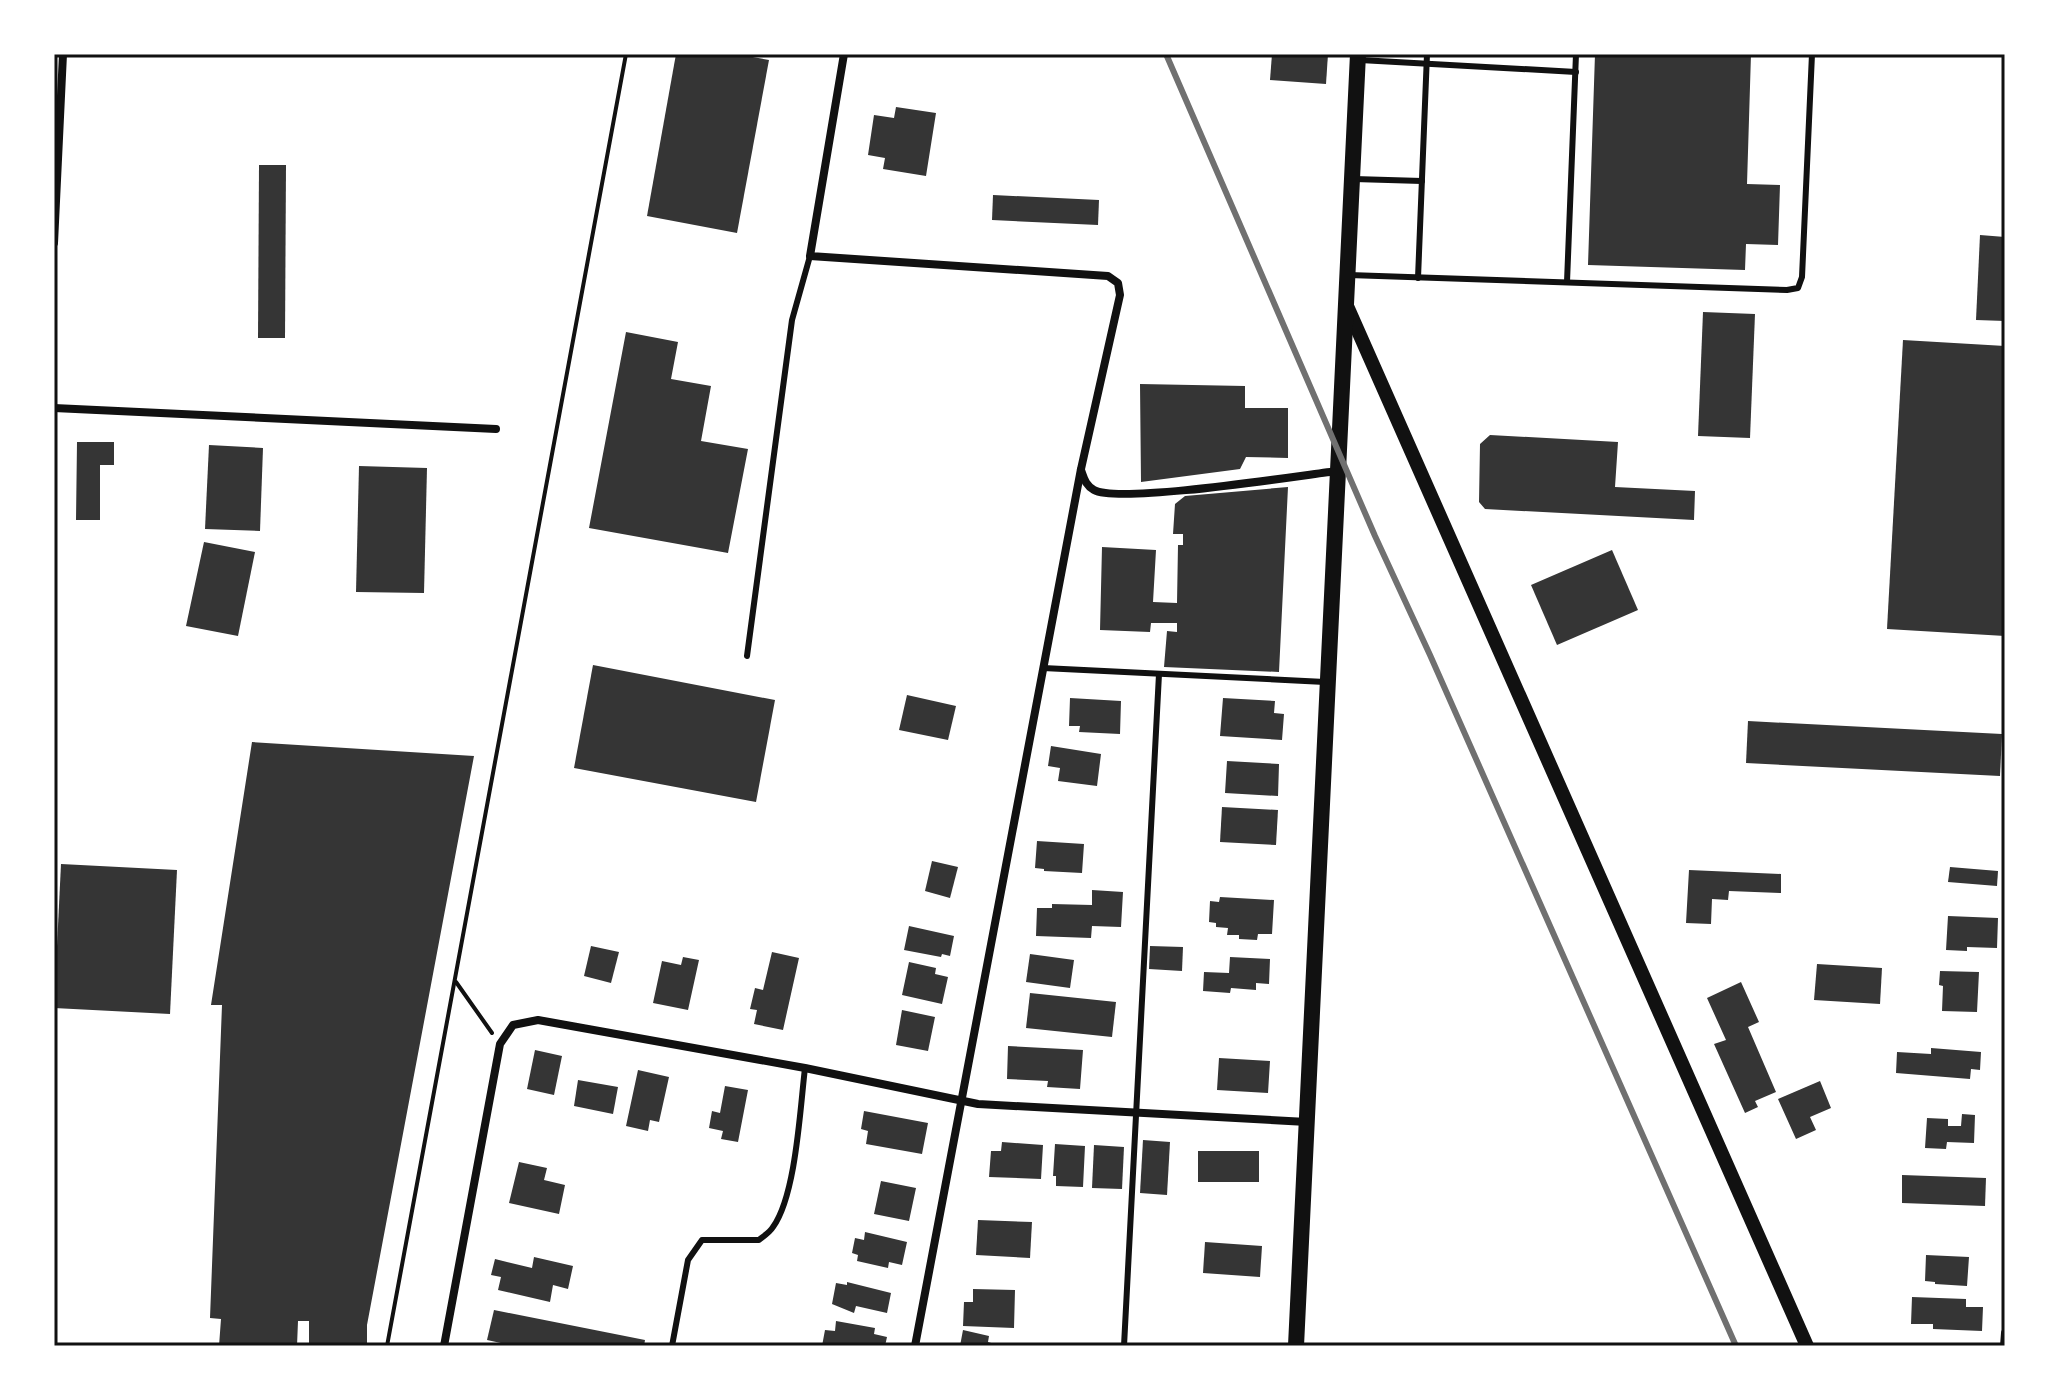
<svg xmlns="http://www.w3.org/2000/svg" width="2059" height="1400" font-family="Spectral,serif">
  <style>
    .building { fill: #353535 }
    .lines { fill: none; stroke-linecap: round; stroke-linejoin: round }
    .path { stroke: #111; stroke-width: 4 }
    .service { stroke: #111; stroke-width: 6 }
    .minor { stroke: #111; stroke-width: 8 }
    .tertiary { stroke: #111; stroke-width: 14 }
    .secondary { stroke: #111; stroke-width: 16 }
    .rail { stroke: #707070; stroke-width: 6 }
    .neatline { fill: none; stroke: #111; stroke-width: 3 }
  </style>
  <rect width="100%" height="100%" fill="#fff"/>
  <g class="building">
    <path d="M676,54H736L769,60L737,233L647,216Z"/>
    <path d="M1272,54H1328L1326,84L1270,80Z"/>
    <path d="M1595,54H1751L1747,184L1780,185L1778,245L1746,244L1745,270L1588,265Z"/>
    <path d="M896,107L936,113L926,176L883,169L885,158L868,155L874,115L894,118Z"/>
    <path d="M259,165H286L285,338H258Z"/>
    <path d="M993,195L1099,200L1098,225L992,220Z"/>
    <path d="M1980,235L2005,237V321L1976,320Z"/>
    <path d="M1703,312L1755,314L1750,438L1698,436Z"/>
    <path d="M626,332L678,342L671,379L711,386L701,441L748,449L728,553L589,528Z"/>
    <path d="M1903,340L2005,346V636L1887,629Z"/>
    <path d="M1140,384L1245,386V408H1288V458L1246,457L1240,469L1141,482Z"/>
    <path d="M1490,435L1618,442L1615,487L1695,491L1694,520L1485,509L1479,502L1480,444Z"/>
    <path d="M77,442H114V465H100V520H76Z"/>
    <path d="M209,445L263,448L260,531L205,529Z"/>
    <path d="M359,466L427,468L424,593L356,592Z"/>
    <path d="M1288,487L1279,672L1164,667L1167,631L1177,632V623H1151L1150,632L1100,630L1102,547L1156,550L1153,602L1177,603L1178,545H1183V534H1173L1175,504L1185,496Z"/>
    <path d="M204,542L255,552L238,636L186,626Z"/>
    <path d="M1612,550L1638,610L1557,645L1531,585Z"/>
    <path d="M593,665L775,700L756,802L574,768Z"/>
    <path d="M907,695L956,706L948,740L899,730Z"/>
    <path d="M1070,698L1121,701L1120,734L1079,732L1080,726H1069Z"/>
    <path d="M1223,698L1275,701L1274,713L1284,714L1282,740L1220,736Z"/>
    <path d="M1748,721L2002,734L2000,776L1746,763Z"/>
    <path d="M252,742L474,756L367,1325V1346L309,1345V1321H298L297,1346H219L221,1319L210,1318L222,1005H211Z"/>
    <path d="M1051,746L1101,754L1097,786L1058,781L1060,768L1048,766Z"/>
    <path d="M1227,761L1279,764L1278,796L1225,793Z"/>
    <path d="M1222,807L1278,810L1276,845L1220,842Z"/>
    <path d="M1037,841L1084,844L1082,873L1044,871V869L1035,868Z"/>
    <path d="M932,861L958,867L950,898L925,891Z"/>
    <path d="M61,864L177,870L170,1014L54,1008Z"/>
    <path d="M1950,867L1998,871L1997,886L1948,882Z"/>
    <path d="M1689,870L1781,874V893L1729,891L1728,900L1712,899L1711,924L1686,923Z"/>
    <path d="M1092,890L1123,892L1121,927L1092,926L1091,938L1036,936L1037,908H1052V904L1092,905Z"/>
    <path d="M1220,897L1274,900L1272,934H1258L1257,940L1239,939V935H1227L1228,928L1216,927V923L1209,922L1210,901L1219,902Z"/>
    <path d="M1948,916L1998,918L1997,948L1967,947V951L1946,950Z"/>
    <path d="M909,926L954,936L950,956L942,954L941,957L904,950Z"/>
    <path d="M591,946L619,952L611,983L584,976Z"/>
    <path d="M1150,946L1183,947L1182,971L1149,969Z"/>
    <path d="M772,952L799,958L783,1030L754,1024L757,1010L750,1009L755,988L763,990Z"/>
    <path d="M1030,954L1074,960L1070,988L1026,982Z"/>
    <path d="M683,957L699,960L688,1010L653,1003L662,961L681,965Z"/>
    <path d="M1230,957L1270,959L1269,984L1256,983V990L1231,988L1230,993L1203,991L1204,972L1229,973Z"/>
    <path d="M909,962L936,968L935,974L948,977L942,1004L902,995Z"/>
    <path d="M1817,964L1882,968L1880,1004L1814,1000Z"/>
    <path d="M1940,971L1979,972L1977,1012L1942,1011L1943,986L1939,985Z"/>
    <path d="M1741,982L1759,1022L1748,1027L1776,1092L1755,1101L1758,1107L1745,1113L1714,1044L1726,1040L1707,998Z"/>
    <path d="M1030,993L1116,1002L1112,1037L1026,1028Z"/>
    <path d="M902,1010L935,1017L928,1051L896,1045Z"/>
    <path d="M1008,1046L1083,1050L1080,1089L1047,1087L1048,1081L1007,1079Z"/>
    <path d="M1931,1048L1981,1052L1980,1070L1971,1069L1970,1079L1896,1073L1897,1052L1931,1054Z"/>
    <path d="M535,1050L562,1056L554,1095L527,1089Z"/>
    <path d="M1219,1058L1270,1061L1268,1093L1217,1090Z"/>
    <path d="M638,1070L669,1077L659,1122L650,1120L648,1131L626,1126Z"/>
    <path d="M578,1080L618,1087L613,1114L574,1106Z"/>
    <path d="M1820,1081L1831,1108L1810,1117L1816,1130L1796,1139L1778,1099Z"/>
    <path d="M725,1086L748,1090L738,1142L721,1139L723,1131L709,1128L712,1111L720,1113Z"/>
    <path d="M864,1111L928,1123L922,1154L866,1144L868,1131L861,1129Z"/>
    <path d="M1962,1114L1975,1115L1974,1143L1947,1142L1946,1149L1925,1148L1927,1118L1948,1119V1126H1961Z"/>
    <path d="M1143,1140L1170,1142L1167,1195L1140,1193Z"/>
    <path d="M1002,1142L1043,1145L1041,1179L989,1177L991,1151H1001Z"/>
    <path d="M1055,1144L1085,1146L1083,1187L1056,1186V1176H1053Z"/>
    <path d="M1094,1145L1124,1147L1122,1189L1092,1188Z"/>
    <rect x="1198" y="1151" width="61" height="31"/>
    <path d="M519,1162L547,1168L544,1180L565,1185L559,1214L509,1203Z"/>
    <path d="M1902,1175L1986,1178L1985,1206L1902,1203Z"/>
    <path d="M881,1181L916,1188L909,1221L874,1214Z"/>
    <path d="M978,1220L1032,1222L1030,1258L976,1255Z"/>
    <path d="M865,1232L907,1242L902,1265L889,1262L888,1268L857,1261L858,1255L852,1253L855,1238L864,1240Z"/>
    <path d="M1205,1242L1262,1246L1260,1277L1203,1273Z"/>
    <path d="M1926,1255L1969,1257L1967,1286L1935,1284V1282L1925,1281Z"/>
    <path d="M534,1257L573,1266L568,1289L553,1285L550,1302L498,1290L501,1277L491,1275L495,1259L532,1268Z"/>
    <path d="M847,1282L891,1293L887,1313L856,1306L854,1313L832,1304L836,1283L847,1285Z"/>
    <path d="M973,1289L1015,1290L1014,1328L963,1326L964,1302H973Z"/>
    <path d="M1912,1297L1966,1299V1307H1983L1982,1331L1933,1329V1324H1911Z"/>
    <path d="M494,1310L645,1340L644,1346H515L487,1340Z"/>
    <path d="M836,1321L875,1328L874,1334L887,1337L885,1346H822L825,1330L835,1331Z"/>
    <path d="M963,1330L989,1336L988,1342L1001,1346H960Z"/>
  </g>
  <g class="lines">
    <g class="path">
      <path d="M456,982L492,1033"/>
      <path d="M387,1346L626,54"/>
    </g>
    <g class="service">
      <path d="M1360,60L1576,72"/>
      <path d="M1354,179L1422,181"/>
      <path d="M1349,275L1787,290L1798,288L1802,277L1812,54"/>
      <path d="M1418,278L1427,54"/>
      <path d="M1567,282L1576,54"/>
      <path d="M747,656L792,320L810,256"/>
      <path d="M1043,668L1325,682"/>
      <path d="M672,1346L688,1260L702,1240H759C764,1236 770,1232 773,1227C796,1195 800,1109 805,1068"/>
      <path d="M1124,1346L1159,674"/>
    </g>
    <g class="minor">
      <path d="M844,54L810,256L1108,276L1118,283L1120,295L1081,469L915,1346"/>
      <path d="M54,243L63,54"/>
      <path d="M54,408L496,429"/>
      <path d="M1081,470C1084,478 1085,485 1094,490C1119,504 1297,476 1337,471"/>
      <path d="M444,1346L500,1044L513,1025L538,1020L805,1068L978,1104L1307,1122"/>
      <path d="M2004,1346L2005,1333"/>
    </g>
    <path class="tertiary" d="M1347,306L1807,1346"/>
    <path class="secondary" d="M1296,1346L1358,54"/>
    <path class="rail" d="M1166,54L1375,536L1430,655L1736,1346"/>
  </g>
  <rect width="2059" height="1400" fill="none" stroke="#ffffff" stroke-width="112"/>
  <rect x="56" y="56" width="1947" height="1288" class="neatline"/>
</svg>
